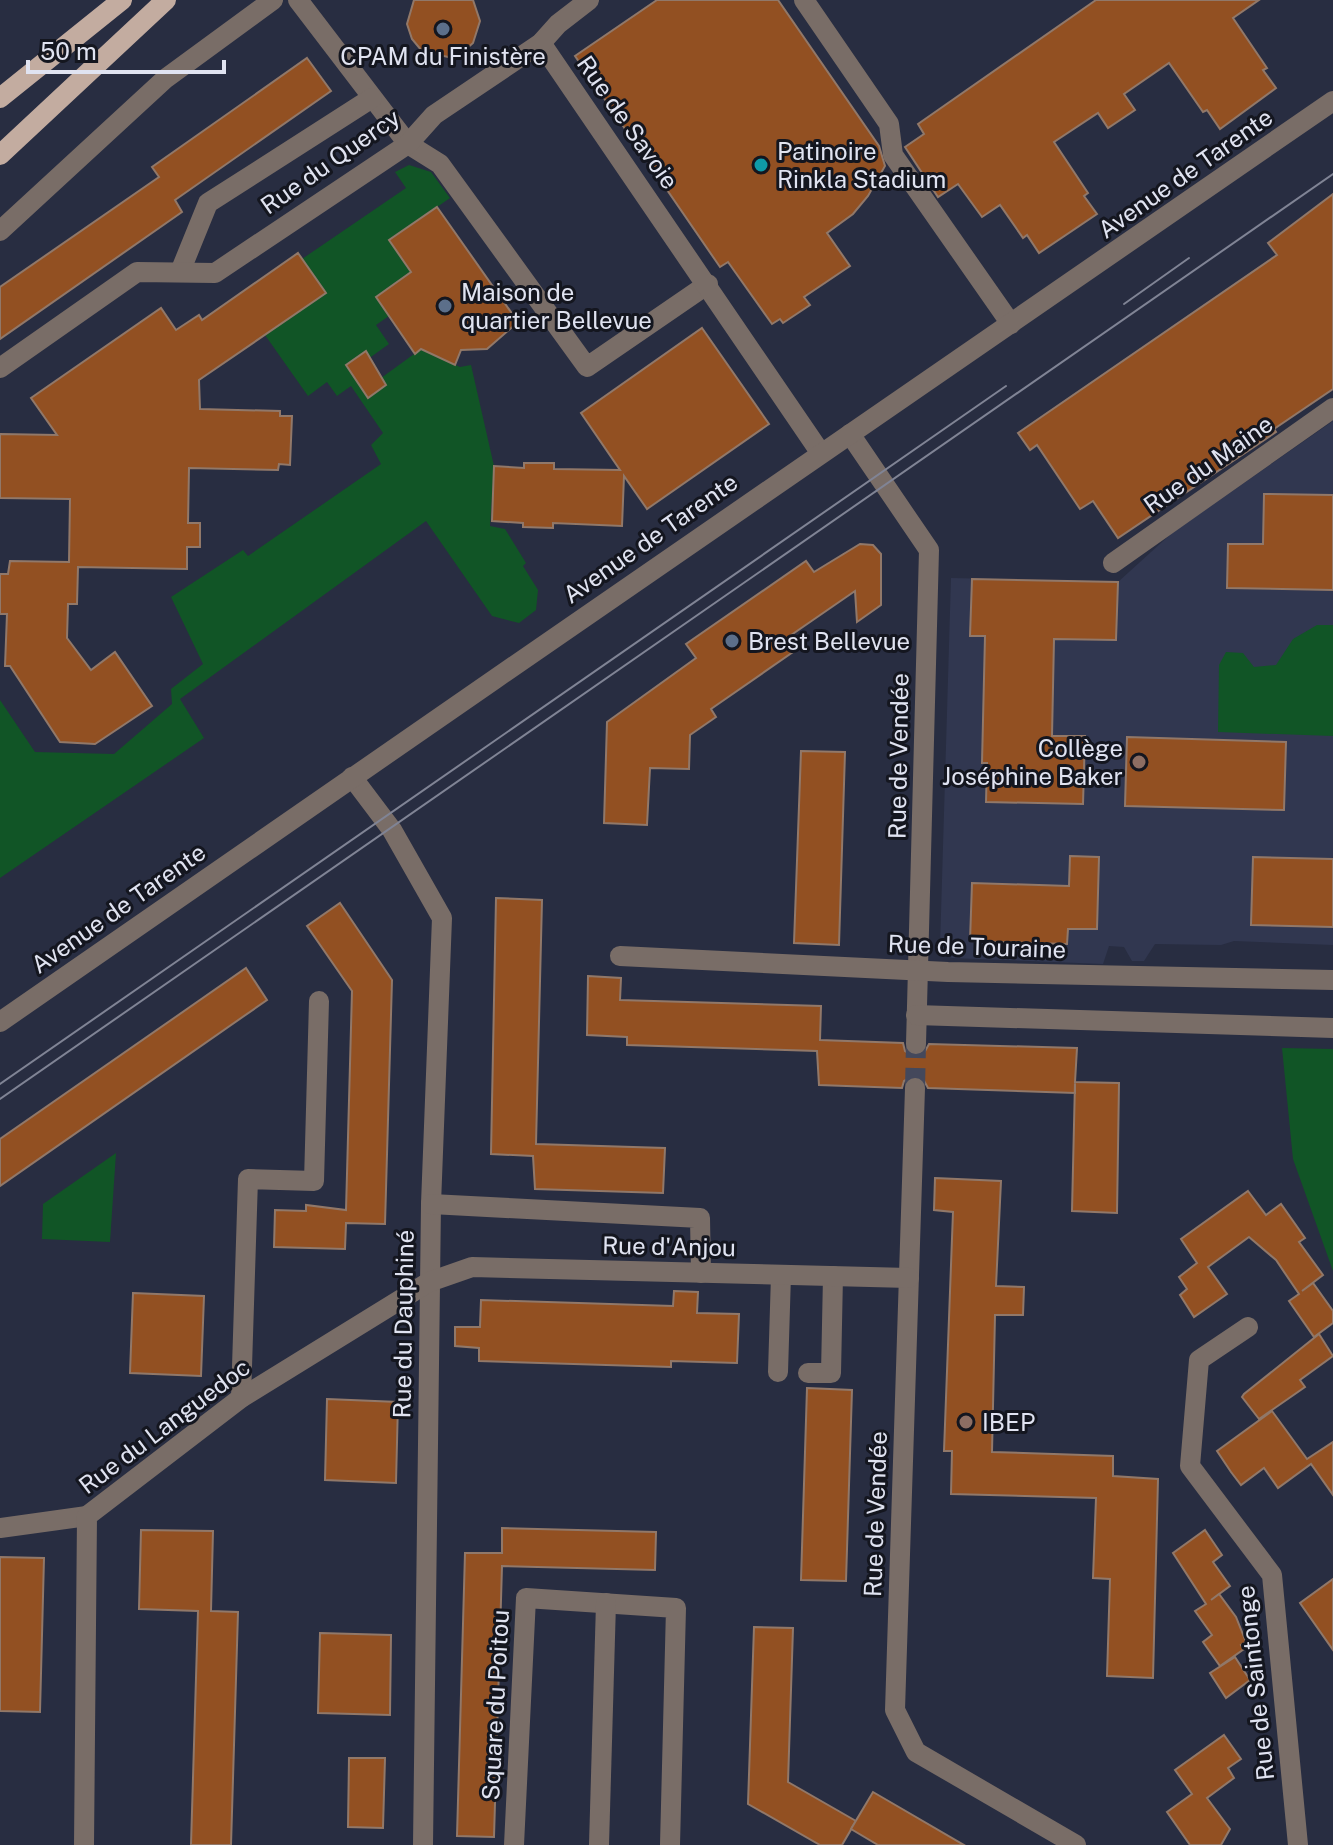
<svg xmlns="http://www.w3.org/2000/svg" width="1333" height="1845" font-family="'Public Sans',sans-serif">
  <style>
    .built { fill: #313750 }
    .green { fill: #115526 }
    .building { fill: #925022; stroke: #917869; stroke-width: 2 }
    .lines { fill: none; stroke-linecap: round; stroke-linejoin: round }
    .minor-tunnel { stroke: #44485b; stroke-width: 20; stroke-dasharray: 20 10; stroke-linecap: butt }
    .minor { stroke: #796d67; stroke-width: 20 }
    .major { stroke: #c3aca0; stroke-width: 20 }
    .tram { stroke: #808495; stroke-width: 2 }
    .service-dot { fill: #5c6f8a; stroke: #14161f; stroke-width: 3 }
    .culture-dot { fill: #0f9aa8; stroke: #14161f; stroke-width: 3 }
    .education-dot { fill: #8d6e63; stroke: #14161f; stroke-width: 3 }
    .labels { text-anchor: middle; dominant-baseline: central; stroke-width: 6; stroke-linejoin: round; paint-order: stroke }
    .poi-label { font-size: 24px; fill: #e0e3f1; stroke: #14161f; text-anchor: start }
    .street-label { font-size: 24px; fill: #e0e3f1; stroke: #14161f }
  </style>
  <rect width="100%" height="100%" fill="#282d41"/>
  <path class="built" d="M1333,421V945L1234,941L1221,945L1155,944L1144,961H1132L1124,947L1109,946L1103,964L952,958L943,954L940,947L951,578L1118,582L1172,533Z"/>
  <g class="green">
    <path d="M409,165L431,172L450,198L390,240L425,263L389,316L376,325L389,344L368,359L363,353L346,365L369,398L386,385L381,378L421,349L460,367L471,365L494,466L490,526L505,529L526,563L523,566L538,590L536,610L519,623L492,616L426,521L180,699L204,738L0,878V700L35,752L114,754L172,704L171,689L203,664L171,597L243,550L248,556L381,464L371,445L383,433L351,386L337,396L327,382L308,396L265,335L302,259L406,188L395,172Z"/>
    <path d="M1317,625H1333V736L1218,732L1219,665L1226,652L1243,653L1254,667L1276,665L1293,639Z"/>
    <path d="M1282,1048L1333,1049V1271L1293,1159Z"/>
    <path d="M116,1153L110,1242L42,1239L43,1204Z"/>
  </g>
  <g class="building">
    <path d="M414,0H473L480,21L473,43L464,51L448,57L422,51L412,39L407,24Z"/>
    <path d="M657,0H778L879,146L885,166L868,196L853,214L827,233L850,266L804,297L810,305L783,323L780,319L772,324L728,262L720,267L575,56Z"/>
    <path d="M1096,0H1259L1233,18L1267,68L1263,70L1276,88L1220,129L1207,110L1203,112L1169,63L1124,94L1135,110L1108,128L1098,113L1054,142L1088,193L1084,196L1097,214L1039,253L1027,235L1023,238L1000,205L982,217L958,184L938,197L905,147L924,134L918,124Z"/>
    <path d="M307,58L331,91L175,200L182,212L0,339V287L159,177L152,167Z"/>
    <path d="M1333,194V389L1274,429L1276,432L1118,538L1093,501L1080,509L1037,445L1030,450L1018,433L1277,255L1268,243Z"/>
    <path d="M437,207L518,322L487,349L461,350L455,365L421,349L415,354L376,297L411,272L389,240Z"/>
    <path d="M298,253L326,293L199,380L200,409L280,411V416H292L290,465L279,464L278,470L189,468L188,523H200V547H187V569L78,567L77,604H68L67,638L91,670L115,652L152,706L95,744L60,742L10,666H5L7,614H0V574H8L10,561L69,562L70,499L0,498V434L57,435L31,398L161,308L176,330L199,315L202,320Z"/>
    <path d="M702,328L769,424L647,509L624,476L622,526L553,523V528L523,527V523L492,521L494,466L524,468V463H554V469L620,470L581,413Z"/>
    <path d="M366,351L386,385L368,398L346,365Z"/>
    <path d="M1264,494L1333,495V590L1227,588L1228,544H1263Z"/>
    <path d="M860,544L873,545L881,554V605L857,622L855,591L784,640L793,652L711,709L716,717L690,735L689,769L650,768L647,825L604,823L607,722L696,658L686,644L806,561L814,572Z"/>
    <path d="M972,579L1118,582L1116,640L1054,639L1052,736H1085L1083,804L986,802L987,763H982L985,636H970Z"/>
    <path d="M1127,737L1286,742L1284,810L1125,806Z"/>
    <path d="M801,751L845,752L839,945L794,943Z"/>
    <path d="M1070,856L1099,857L1097,929H1068L1067,944L970,941L972,883L1069,886Z"/>
    <path d="M1253,857L1333,859V927L1251,925Z"/>
    <path d="M496,898L542,900L536,1144L665,1148L663,1193L535,1189L533,1156L491,1154Z"/>
    <path d="M340,903L392,980L385,1224L346,1223L345,1249L274,1247L275,1210L306,1211V1205L346,1210L352,991L307,926Z"/>
    <path d="M246,968L267,1000L0,1186V1139Z"/>
    <path d="M588,976L621,978L620,1000L821,1006L820,1040L903,1043L905,1051L915,1057L923,1055L929,1044L1077,1048L1075,1082L1119,1083L1117,1213L1072,1211L1075,1082V1093L928,1088L922,1077L915,1075L904,1081L902,1088L819,1085L817,1051L627,1045V1037L587,1035Z"/>
    <path d="M935,1178L1001,1181L996,1286L1024,1287L1023,1315H995L992,1452L1113,1456V1476L1158,1479L1153,1678L1107,1676L1110,1579L1093,1578L1096,1498L951,1494L952,1451H944L953,1212L934,1210Z"/>
    <path d="M1248,1191L1266,1215L1281,1204L1305,1238L1299,1242L1323,1275L1302,1291L1313,1283L1333,1311V1323L1314,1337L1289,1301L1299,1294L1276,1260L1249,1237L1208,1267L1227,1294L1194,1317L1180,1295L1187,1289L1179,1277L1197,1263L1181,1239Z"/>
    <path d="M674,1291L698,1292L697,1313L739,1314L737,1363L671,1361V1367L479,1361V1348L455,1346V1327H480L481,1300L673,1306Z"/>
    <path d="M133,1293L204,1296L201,1376L130,1373Z"/>
    <path d="M1319,1334L1333,1356L1300,1380L1305,1387L1259,1419L1242,1397L1244,1394Z"/>
    <path d="M807,1388L852,1390L846,1581L801,1580Z"/>
    <path d="M327,1399L398,1402L396,1483L325,1480Z"/>
    <path d="M1272,1411L1307,1459L1333,1442V1495L1311,1464L1278,1488L1264,1468L1241,1485L1231,1472L1217,1451Z"/>
    <path d="M502,1528L656,1532L655,1570L502,1566L494,1837L457,1836L465,1553H502Z"/>
    <path d="M141,1530L213,1531L211,1611L238,1612L231,1845H191L198,1611L139,1609Z"/>
    <path d="M1205,1530L1222,1555L1213,1562L1230,1586L1211,1600L1219,1594L1236,1617L1246,1642L1241,1645L1244,1649L1220,1666L1203,1642L1212,1635L1195,1611L1206,1604L1173,1553Z"/>
    <path d="M0,1557L44,1558L40,1712L0,1711Z"/>
    <path d="M1333,1579V1650L1300,1603Z"/>
    <path d="M754,1627L793,1628L788,1782L856,1821L842,1845H820L748,1804Z"/>
    <path d="M320,1633L391,1635L390,1715L318,1713Z"/>
    <path d="M1235,1657L1250,1680L1226,1698L1210,1673Z"/>
    <path d="M1224,1735L1241,1759L1228,1768L1234,1778L1207,1798L1230,1829L1221,1845H1190L1167,1812L1192,1794L1175,1770Z"/>
    <path d="M349,1758H385L383,1828L348,1827Z"/>
    <path d="M873,1792L964,1845H878L851,1829Z"/>
  </g>
  <g class="lines">
    <path class="minor-tunnel" d="M915,1088L916,1044"/>
    <g class="minor">
      <path d="M298,0L408,144L440,164L587,367L708,284"/>
      <path d="M804,0L889,124L893,155L1011,324"/>
      <path d="M541,43L820,452"/>
      <path d="M0,231L165,79L273,0"/>
      <path d="M180,272L208,203L372,98"/>
      <path d="M0,368L137,272L215,273L408,144L434,115L541,43L558,24L589,0"/>
      <path d="M850,434L929,550L916,1044"/>
      <path d="M1113,563L1333,408"/>
      <path d="M352,777L392,830L442,918L431,1204L423,1845"/>
      <path d="M620,956L948,972L1333,980"/>
      <path d="M916,1015L1333,1028"/>
      <path d="M0,1022C443,713 889,409 1333,101"/>
      <path d="M915,1088L895,1710L916,1752L1076,1845"/>
      <path d="M431,1204L700,1218L701,1273"/>
      <path d="M1248,1327L1199,1360L1190,1466L1272,1575L1298,1845"/>
      <path d="M778,1372L781,1275"/>
      <path d="M808,1373H831L833,1276"/>
      <path d="M241,1398L248,1179L314,1181L319,1001"/>
      <path d="M0,1528L87,1516"/>
      <path d="M84,1845L87,1516L241,1398L429,1282L472,1267L909,1278"/>
      <path d="M514,1845L526,1598L676,1608L670,1845"/>
      <path d="M599,1845L606,1603"/>
    </g>
    <g class="major">
      <path d="M0,98L122,0"/>
      <path d="M0,155L166,0"/>
    </g>
    <g class="tram">
      <path d="M1124,304L1189,258"/>
      <path d="M0,1084L1006,386"/>
      <path d="M0,1099L1333,174"/>
    </g>
  </g>
  <g class="service-dot">
    <circle cx="443" cy="29" r="8"/>
    <circle cx="445" cy="306" r="8"/>
    <circle cx="732" cy="641" r="8"/>
  </g>
  <circle class="culture-dot" cx="761" cy="165" r="8"/>
  <g class="education-dot">
    <circle cx="1139" cy="762" r="8"/>
    <circle cx="966" cy="1422" r="8"/>
  </g>
  <g class="labels">
    <g class="poi-label">
      <text x="443" y="56" text-anchor="middle">CPAM du Finistère</text>
      <text x="777" y="151">Patinoire<tspan x="777" dy="28">Rinkla Stadium</tspan></text>
      <text x="461" y="292">Maison de<tspan x="461" dy="28">quartier Bellevue</tspan></text>
      <text x="748" y="641">Brest Bellevue</text>
      <text x="1123" y="748" text-anchor="end">Collège<tspan x="1123" dy="28">Joséphine Baker</tspan></text>
      <text x="982" y="1422">IBEP</text>
    </g>
    <g class="street-label">
      <text transform="translate(628 122) rotate(55)">Rue de Savoie</text>
      <text transform="translate(330 161) rotate(-35)">Rue du Quercy</text>
      <text transform="translate(1185 173) rotate(-35)">Avenue de Tarente</text>
      <text transform="translate(1208 464) rotate(-35)">Rue du Maine</text>
      <text transform="translate(650 538) rotate(-35)">Avenue de Tarente</text>
      <text transform="translate(898 756) rotate(-89)">Rue de Vendée</text>
      <text transform="translate(118 908) rotate(-35)">Avenue de Tarente</text>
      <text transform="translate(977 946) rotate(2)">Rue de Touraine</text>
      <text transform="translate(669 1246) rotate(1)">Rue d'Anjou</text>
      <text transform="translate(403 1324) rotate(-89)">Rue du Dauphiné</text>
      <text transform="translate(164 1426) rotate(-37)">Rue du Languedoc</text>
      <text transform="translate(875 1514) rotate(-88)">Rue de Vendée</text>
      <text transform="translate(1255 1683) rotate(-96)">Rue de Saintonge</text>
      <text transform="translate(495 1705) rotate(-87)">Square du Poitou</text>
    </g>
  </g>
  <path d="M28 60v12h196v-12" fill="none" stroke="#e0e3f1" stroke-width="4"/>
  <text x="40" y="60" font-size="24" fill="#e0e3f1" stroke="#14161f" stroke-width="6" paint-order="stroke">50 m</text>
</svg>
